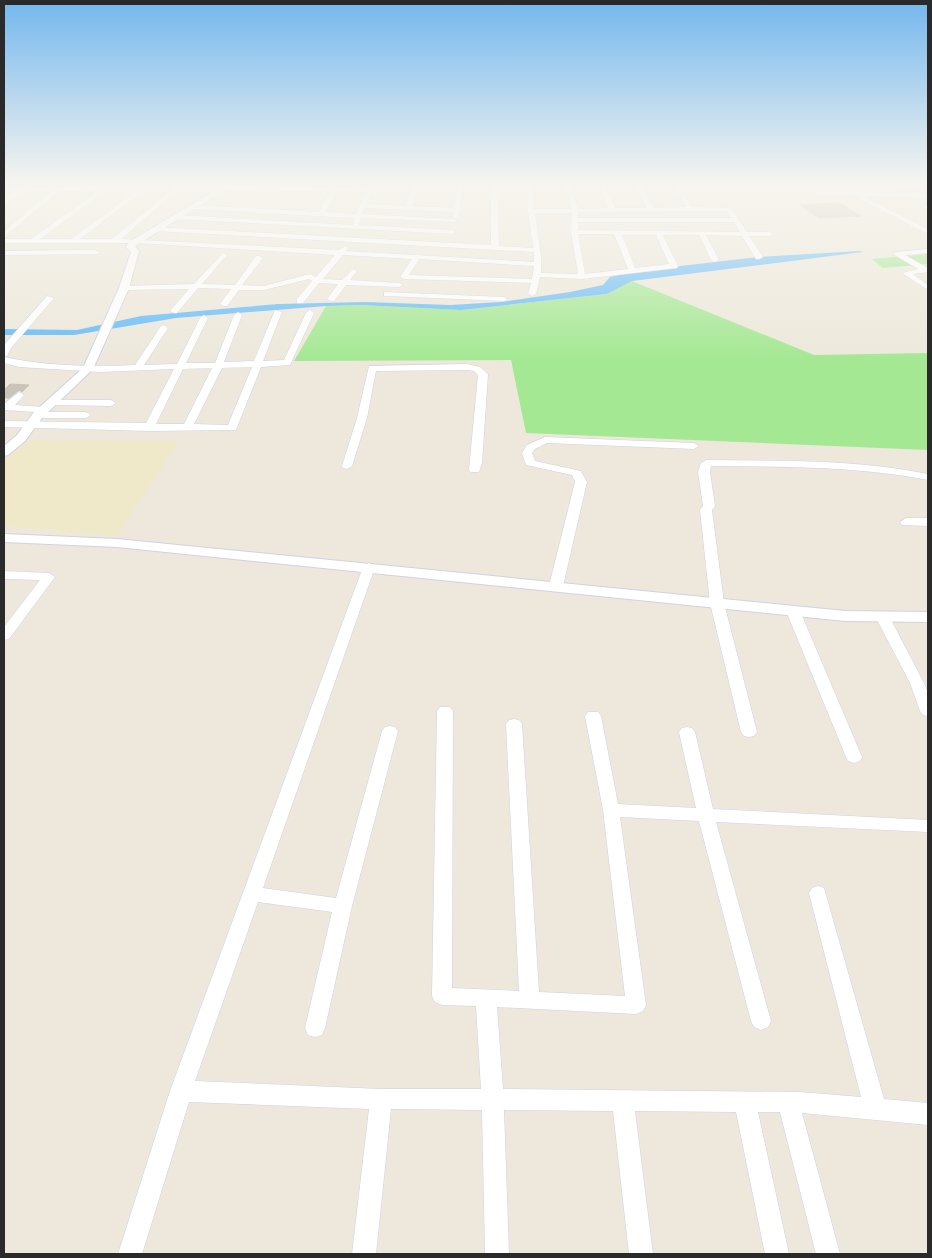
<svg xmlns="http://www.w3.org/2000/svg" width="932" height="1258" font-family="Karla,sans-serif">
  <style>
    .education { fill: #f0e9c9 }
    .green { fill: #a4e893 }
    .water { fill: #66bcf7 }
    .building { fill: #c8c4ba; stroke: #c9c4b4 }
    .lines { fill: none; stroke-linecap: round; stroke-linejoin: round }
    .minor-casing { stroke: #d0d1e4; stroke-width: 1 }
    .tertiary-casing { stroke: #d0d1e4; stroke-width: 2 }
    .minor { fill: #fff; fill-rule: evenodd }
    .tertiary { fill: #fff; fill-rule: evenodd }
  </style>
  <rect width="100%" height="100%" fill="#ede8db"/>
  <path class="education" d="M30,440L179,441L116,536L4,526V460Z"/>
  <g class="green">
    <path d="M928,254V264L883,268L872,259Z"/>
    <path d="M632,281L814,355L928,353V450L526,433L511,360L294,361L326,306L360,305L461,310L607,294Z"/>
  </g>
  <path class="water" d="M859,251L863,252L632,281L607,294L461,310L360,305L326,306L176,318L74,335H4V329L77,330L141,316L278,304L366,302L450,305L501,302L570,292L603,285L610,277L637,271L758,257Z"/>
  <g class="building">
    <path d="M840,203L861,216L819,218L800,205Z"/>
    <path d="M10,384L29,385L22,392L19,390L9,398H4V390Z"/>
  </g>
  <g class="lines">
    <g class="minor-casing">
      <g id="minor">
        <path d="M146,184H152L80,239H112L179,184H185L121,239L339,250L345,246L349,248L346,251L534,262V252L155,231L152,229L155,227L491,245V184H497L499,246L533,248L528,211L527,184H533L534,209H572L564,184H570L578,209L608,208L599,184H605L615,208H647L635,184H641L654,208L686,207L672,184H678L692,207L731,208L747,232H770L773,234L770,236H749L763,257L759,259H756L742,236L706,235L719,260L715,262L711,260L699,235H663L678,266L677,268L582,279L540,277L536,294L532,296L528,294L531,283L404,279L400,277L412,259L343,255L323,279L342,280L353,269L357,271L350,280L399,283L403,285L399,287L346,285L334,301H331L327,299L338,284L319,283L303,303H297V299L312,281L309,279L264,290H239L227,306H224L220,304L231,289L198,288L177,313H174L170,311L189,289L124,290L120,288L124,286L194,284L223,253L227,255L202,284L235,285L256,256H259L263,258L242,285L264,286L310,274L316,277L335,255L136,243H4V239H31L99,190L59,191L4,237V232L51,191L22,192L4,205V200L14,192H4V188L108,187V189L40,239H71ZM727,211L731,218H578V212ZM535,213H572L571,232L578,274L541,273V256ZM578,222H734L740,232L578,230ZM578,234H614L628,269L585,274ZM622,235H656L669,264L635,268ZM419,259L534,266L532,279L409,275Z"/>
        <path d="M370,184H376L367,204L405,206L413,184H419L412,206L453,208L458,184H464L460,208L461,210L457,218H453V212L365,208L362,214L454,219L457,221L456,222L361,218L359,225L453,230L456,232L453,234L175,219L172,217L175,215L353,225L354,218L193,209L190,207L193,205L319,212L330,191L223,190L220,188L223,186L368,188ZM336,191L366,192L356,214L325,212Z"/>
        <path d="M806,184H812L818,190L928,194V198L862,196L928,229V234L856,197L855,195L816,194Z"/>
        <path d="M891,184H928V188L893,187L890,185Z"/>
        <path d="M926,205L928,206V210L923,207Z"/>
        <path d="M928,249V253L905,255L928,268V272L913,274L928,285V290L902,273L918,269L893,254L897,252Z"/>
        <path d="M95,250L99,252L98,254L4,255V251Z"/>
        <path d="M384,292L504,297L508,299L504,301L387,296H384Z"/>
        <path d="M47,296L54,298L11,348L7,356L4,357V345Z"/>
        <path d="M275,310L282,312L263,361L284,360L306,313L310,310L314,313L290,365L261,367L236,430L149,431L4,427V421L146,423L174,369L101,372L19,367L4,363V357C46,366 92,367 135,365L161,326L164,325L168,328L144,365L177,364L200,318L204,315L208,318L186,363H215L234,315L238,312L242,315L224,362L254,361ZM252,367L228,425L194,424L222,368ZM212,368L184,424H156L183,369Z"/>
        <path d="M467,364L480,367L488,374L482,463L479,472H471L469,470L478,375L474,371L467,370L376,371L367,418L352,466L347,469L343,468L342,466L357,418L369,366Z"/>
        <path d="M19,392L24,395L15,405L43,407L47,408V412H86L91,415L86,418H38L33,415L36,412L4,410V404Z"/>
        <path d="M53,400H111L116,403L111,406L50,405V401Z"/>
        <path d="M545,437L694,443L699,446L694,449L547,443L535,449L532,453L535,461L581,471L587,482L563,586L556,590L549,586L575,482L572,475L526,465L522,453L527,445Z"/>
        <path d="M706,460C780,461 855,459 928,474V480C856,466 784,467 711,466L710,472L715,506L712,510L724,603L757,732L754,736L749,737L744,736L741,732L710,603L700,510L703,506L698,472L701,463Z"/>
        <path d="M906,518H928V526L902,525L900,522Z"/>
        <path d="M369,563L375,567L263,888L336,898L382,731L385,727L390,726L395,727L398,731L352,906L325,1028L322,1035L315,1037L308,1035L305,1028L332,912L258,902L195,1081L381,1089H481L476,1006L442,1005L435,1002L432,996L437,711L440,707H450L453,711L452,988L519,991L506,724L509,720L514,719L519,720L522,724L539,992L625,996L603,810L585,716L588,712H598L601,716L618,804L696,808L679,732L682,728L687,727L692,728L695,732L713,809L928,820V832L716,822L771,1021L768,1027L761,1030L754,1027L751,1021L699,821L620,817L646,1005L643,1011L636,1014L497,1007L503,1089L800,1092L861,1097L809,893L812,888L818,886L824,888L884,1099L928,1103V1125L802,1113L840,1254H816L780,1112H758L789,1254H765L736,1112L635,1111L653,1254H629L613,1111L504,1110L509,1254H485L482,1110L391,1109L376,1254H352L369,1109L189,1102L142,1254H118L170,1091L363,567Z"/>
        <path d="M4,571L49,573L55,577L9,639L4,640V627L40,580L4,579Z"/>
        <path d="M793,607L800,611L862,757L860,761L854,763L848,761L846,757L786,611Z"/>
        <path d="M882,612L889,616L924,683L928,693V716L923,715L920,711L910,683L875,616Z"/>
      </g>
    </g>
    <g class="tertiary-casing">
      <g id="tertiary">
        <path d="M226,184H235L135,246L139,251L129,288L93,369L42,418L25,441L8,455L4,456V446L17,435L34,412L83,368L119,288L131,252L126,247L129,242Z"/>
        <path d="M4,534L117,539L845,611L928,612V622L845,621L117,547L4,542Z"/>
      </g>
    </g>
    <use href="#minor" class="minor"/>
    <use href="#tertiary" class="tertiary"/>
  </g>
  <linearGradient id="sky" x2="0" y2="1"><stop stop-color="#74b7ee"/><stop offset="0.51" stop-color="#f7f5ef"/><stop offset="1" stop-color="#f7f5ef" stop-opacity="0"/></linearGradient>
  <rect width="932" height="360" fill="url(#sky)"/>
  <rect width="932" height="1258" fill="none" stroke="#2a2a2a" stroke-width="10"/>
</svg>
